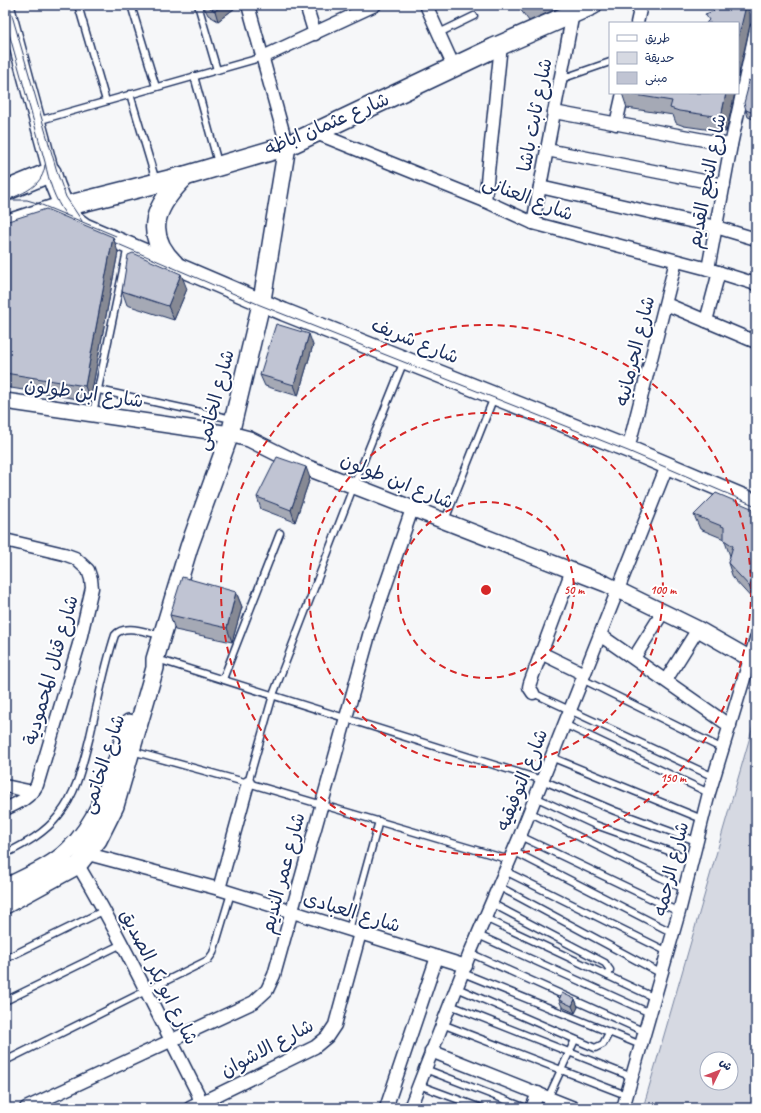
<svg xmlns="http://www.w3.org/2000/svg" width="761" height="1113" font-family="Caveat,'Playpen Sans Arabic',sans-serif">
  <style>
    .green { fill: #d6d9e2; stroke: #7884a0; fill-rule: evenodd }
    .lines { fill: none; stroke-linecap: round; stroke-linejoin: round }
    .service-casing { stroke: #1b2f5e; stroke-width: 9 }
    .minor-casing { stroke: #1b2f5e; stroke-width: 15 }
    .tertiary-casing { stroke: #1b2f5e; stroke-width: 18 }
    .secondary-casing { stroke: #1b2f5e; stroke-width: 20 }
    .primary-casing { stroke: #1b2f5e; stroke-width: 22 }
    .service { stroke: #fff; stroke-width: 6 }
    .minor { stroke: #fff; stroke-width: 12 }
    .tertiary { stroke: #fff; stroke-width: 15 }
    .secondary { stroke: #fff; stroke-width: 17 }
    .primary { stroke: #fff; stroke-width: 19 }
    .tram { stroke: #1b2f5e; stroke-width: 1 }
    .wall { fill: #a5a9b5; stroke: #1b2f5e }
    .shaded-wall { fill: #868994; stroke: #1b2f5e }
    .building { fill: #c0c4d3; stroke: #1b2f5e }
    .ring { fill: none; stroke: #d62828; stroke-width: 2; stroke-dasharray: 7 5 }
    .labels { text-anchor: middle; dominant-baseline: central; stroke-width: 4; stroke-linejoin: round; paint-order: stroke }
    .street-label { font-size: 19px; fill: #1b2f5e; stroke: #fff }
    .centre { fill: #d62828; stroke: #fff; stroke-width: 2 }
    .ring-label { font-size: 12px; text-anchor: middle; font-weight: bold; fill: #d62828; stroke: #fff; stroke-width: 4; stroke-linejoin: round; paint-order: stroke }
  </style>
  <rect width="100%" height="100%" fill="#f6f7f9"/>
  <filter id="ink" filterUnits="userSpaceOnUse"><feTurbulence type="fractalNoise" baseFrequency=".025" numOctaves="2"/><feDisplacementMap in="SourceGraphic" scale="8" xChannelSelector="R" yChannelSelector="G"/><feConvolveMatrix kernelMatrix="1 2 1 2 8 2 1 2 1" color-interpolation-filters="sRGB"/></filter>
  <g filter="url(#ink)">
    <path class="green" d="M756,716V1108H643ZM707,1059H731V1083H707Z"/>
    <g class="lines">
      <g class="service-casing">
        <g id="service">
          <path d="M78,5L106,101"/>
          <path d="M131,5L156,87"/>
          <path d="M198,5L217,70"/>
          <path d="M439,33L474,16"/>
          <path d="M194,76L218,163"/>
          <path d="M561,79L610,62"/>
          <path d="M130,94L156,181"/>
          <path d="M37,121L263,57"/>
          <path d="M99,390L232,419"/>
          <path d="M93,413L128,246"/>
          <path d="M445,520L494,397"/>
          <path d="M157,659L542,780L615,811L696,841"/>
          <path d="M223,679L280,533"/>
          <path d="M582,679L723,749"/>
          <path d="M533,693L714,777"/>
          <path d="M564,724L709,793"/>
          <path d="M132,751L248,783L510,860"/>
          <path d="M551,757L702,819"/>
          <path d="M248,783L273,695L354,485L404,361"/>
          <path d="M535,797L593,824L691,859"/>
          <path d="M529,812L684,889"/>
          <path d="M520,836L679,912"/>
          <path d="M513,851L673,933"/>
          <path d="M5,854C25,844 45,833 59,815C77,793 83,763 90,736C98,702 104,668 115,635C124,623 148,633 161,635"/>
          <path d="M505,871L668,952"/>
          <path d="M498,886L662,974"/>
          <path d="M491,903L605,963L610,970L608,976"/>
          <path d="M485,918L655,998"/>
          <path d="M349,930L379,821"/>
          <path d="M478,935L650,1013"/>
          <path d="M470,953L645,1032"/>
          <path d="M5,959L105,910"/>
          <path d="M463,973L641,1045"/>
          <path d="M457,988L595,1048L603,1044L609,1033"/>
          <path d="M5,1001L122,944"/>
          <path d="M450,1005L632,1077"/>
          <path d="M442,1024L626,1095"/>
          <path d="M5,1061L208,960L213,953L231,893"/>
          <path d="M425,1069L526,1108"/>
          <path d="M419,1085L481,1108"/>
          <path d="M548,1098L575,1040"/>
          <path d="M412,1104L423,1108"/>
          <path d="M5,1105L6,1108"/>
        </g>
      </g>
      <g class="minor-casing">
        <g id="minor">
          <path d="M248,5L287,146"/>
          <path d="M306,5L315,34"/>
          <path d="M426,5L454,67"/>
          <path d="M637,23L641,5"/>
          <path d="M263,57L375,5"/>
          <path d="M554,112L731,145"/>
          <path d="M616,124L623,93"/>
          <path d="M316,133L485,201L533,223L708,269L756,284"/>
          <path d="M547,150L724,185"/>
          <path d="M540,187L716,227L756,239"/>
          <path d="M485,201L501,45"/>
          <path d="M533,223L573,13"/>
          <path d="M708,269L731,145L756,29"/>
          <path d="M666,304L756,342"/>
          <path d="M706,321L719,272"/>
          <path d="M628,449L676,261"/>
          <path d="M5,540L64,554L75,558L88,570L91,579L92,588L79,644L37,785C30,798 18,803 5,809"/>
          <path d="M600,635L730,726"/>
          <path d="M541,653L584,674"/>
          <path d="M634,658L663,612"/>
          <path d="M666,680L698,629"/>
          <path d="M533,693L529,687L530,683L572,570"/>
          <path d="M5,786L33,792"/>
          <path d="M88,854L219,889L466,966"/>
          <path d="M78,865C122,939 159,1017 198,1094L201,1108"/>
          <path d="M219,889L248,783"/>
          <path d="M431,1051L574,1108"/>
          <path d="M26,1108L254,1002L267,990L274,975L371,628L412,509"/>
          <path d="M190,1108L315,1047L327,1037L335,1025L360,933"/>
          <path d="M386,1108L437,957"/>
          <path d="M410,1108L470,953L520,836L667,466"/>
          <path d="M532,1108L538,1093"/>
          <path d="M623,1108L679,912L709,793L756,639"/>
        </g>
      </g>
      <g class="tertiary-casing">
        <g id="tertiary">
          <path d="M6,5L51,172"/>
          <path d="M5,401L230,434L249,439L303,466L606,584L698,629L756,662"/>
        </g>
      </g>
      <g class="secondary-casing">
        <g id="secondary">
          <path d="M64,207L74,219L85,227L284,312L628,449L756,503"/>
          <path d="M5,888C26,877 50,868 68,851C103,819 114,767 129,723"/>
          <path d="M5,905L78,865L98,840L115,806L155,668V659L189,547L230,434L262,300L287,146"/>
        </g>
      </g>
      <g class="primary-casing">
        <g id="primary">
          <path d="M5,191L51,172L55,185L64,207"/>
          <path d="M5,225L54,209L185,176L287,146L494,48L592,5"/>
          <path d="M174,264C141,232 157,204 185,176"/>
        </g>
      </g>
      <use href="#service" class="service"/>
      <use href="#minor" class="minor"/>
      <use href="#tertiary" class="tertiary"/>
      <use href="#secondary" class="secondary"/>
      <use href="#primary" class="primary"/>
      <g class="tram">
        <path d="M9,5L58,175L66,197L82,221"/>
        <path d="M5,19L45,162C49,182 54,198 66,215"/>
        <path d="M12,198C28,191 43,184 45,165"/>
        <path d="M9,200H27L37,203L116,236"/>
        <path d="M104,238L260,305L628,451L756,506"/>
      </g>
    </g>
    <g class="wall">
      <path d="M203,5H235V8L218,21L208,15Z"/>
      <path d="M517,5H565L529,21Z"/>
      <path d="M756,84V120L748,117L746,110L748,89L747,87Z"/>
      <path d="M622,93H735L726,132L684,126L676,123L673,115L627,108Z"/>
      <path d="M5,222L118,252L90,401L5,387Z"/>
      <path d="M187,289L174,320L127,305L122,291Z"/>
      <path d="M313,345L298,396L265,386L260,375Z"/>
      <path d="M310,478L295,522L261,509L257,497Z"/>
      <path d="M716,493L755,602L733,578L728,563L730,556L724,539L700,529L694,515Z"/>
      <path d="M236,592L242,607L232,642L175,630L170,615Z"/>
      <path d="M575,999L578,1007L575,1013L562,1007L559,1000Z"/>
    </g>
    <g class="shaded-wall">
      <path d="M222,5H235V8L218,21L215,11Z"/>
      <path d="M745,5H747L750,14V25L738,78V39Z"/>
      <path d="M726,93H735L726,132L721,117Z"/>
      <path d="M113,237L118,252L90,401L85,386Z"/>
      <path d="M181,274L187,289L174,320L168,306Z"/>
      <path d="M309,334L313,345L298,396L294,385Z"/>
      <path d="M306,467L310,478L295,522L291,510Z"/>
      <path d="M756,566V600L755,602L750,587Z"/>
      <path d="M236,592L242,607L232,642L227,628Z"/>
      <path d="M575,999L578,1007L575,1013L572,1006Z"/>
    </g>
    <g class="building">
      <path d="M205,5H222L215,11Z"/>
      <path d="M523,5H530L525,8Z"/>
      <path d="M712,5H745V10L738,39V23H706L709,20L705,14L714,11Z"/>
      <path d="M748,80L756,84V114L746,110L744,103L748,88L747,87Z"/>
      <path d="M623,93H726L721,117L679,111L670,108L672,101Z"/>
      <path d="M46,209L113,237L85,386L5,373V222Z"/>
      <path d="M133,253L181,274L168,306L122,291L128,255Z"/>
      <path d="M276,324L309,334L294,385L260,375Z"/>
      <path d="M277,457L306,467L291,510L257,497Z"/>
      <path d="M716,493L756,510V566L750,587L728,563L733,546L724,540V527L694,515Z"/>
      <path d="M182,577L236,592L227,628L170,615Z"/>
      <path d="M562,993L575,999L572,1006L559,1000Z"/>
    </g>
  </g>
  <g class="ring">
    <circle cx="486" cy="590" r="88"/>
    <circle cx="486" cy="590" r="177"/>
    <circle cx="486" cy="590" r="265"/>
  </g>
  <g class="labels">
    <g class="street-label">
      <text transform="translate(535 115) rotate(-79)">شارع ثابت باشا</text>
      <text transform="translate(327 124) rotate(-23)">شارع عثمان اباظه</text>
      <text transform="translate(707 181) rotate(-79)">شارع النجع القديم</text>
      <text transform="translate(528 198) rotate(21)">شارع العنانى</text>
      <text transform="translate(415 341) rotate(22)">شارع شريف</text>
      <text transform="translate(635 351) rotate(-76)">شارع الجرمانيه</text>
      <text transform="translate(84 393) rotate(8)">شارع ابن طولون</text>
      <text transform="translate(215 400) rotate(-75)">شارع الخاتمى</text>
      <text transform="translate(397 481) rotate(22)">شارع ابن طولون</text>
      <text transform="translate(51 670) rotate(-74)">شارع قنال المحمودية</text>
      <text transform="translate(103 764) rotate(-72)">شارع الخاتمى</text>
      <text transform="translate(522 780) rotate(-68)">شارع التوفيقيه</text>
      <text transform="translate(671 869) rotate(-76)">شارع الرحمه</text>
      <text transform="translate(283 873) rotate(-75)">شارع عمر النديم</text>
      <text transform="translate(352 912) rotate(17)">شارع العبادى</text>
      <text transform="translate(159 977) rotate(63)">شارع ابو بكر الصديق</text>
      <text transform="translate(267 1048) rotate(-28)">شارع الاشوان</text>
    </g>
  </g>
  <circle cx="486" cy="590" r="6" class="centre"/>
  <g class="ring-label">
    <text x="574" y="594">50 m</text>
    <text x="663" y="594">100 m</text>
    <text x="673" y="782">150 m</text>
  </g>
  <rect width="761" height="1113" fill="none" stroke="#fff" stroke-width="20"/>
  <rect x="10" y="10" width="741" height="1093" fill="none" stroke="#1b2f5e" stroke-width="1.5" filter="url(#ink)"/>
  <rect x="609" y="22" width="130" height="72" fill="#ffffff" stroke="#a4acbf"/>
  <rect x="617" y="35" width="20" height="6" fill="#ffffff" stroke="#a4acbf"/>
  <text x="645" y="42" font-size="12" fill="#1b2f5e">طريق</text>
  <rect x="617" y="52" width="20" height="12" fill="#d6d9e2" stroke="#a4acbf"/>
  <text x="645" y="62" font-size="12" fill="#1b2f5e">حديقة</text>
  <rect x="617" y="72" width="20" height="12" fill="#c0c4d3" stroke="#a4acbf"/>
  <text x="645" y="82" font-size="12" fill="#1b2f5e">مبنى</text>
  <g transform="translate(719 1071) rotate(47)"><circle r="19" fill="#ffffff" stroke="#a4acbf"/>
  <path d="M0-3L7 15L0 10L-7 15Z" fill="#d1495b"/>
  <text y="-6" font-size="11" font-weight="bold" text-anchor="middle" fill="#1b2f5e">ش</text>
  </g>
</svg>
